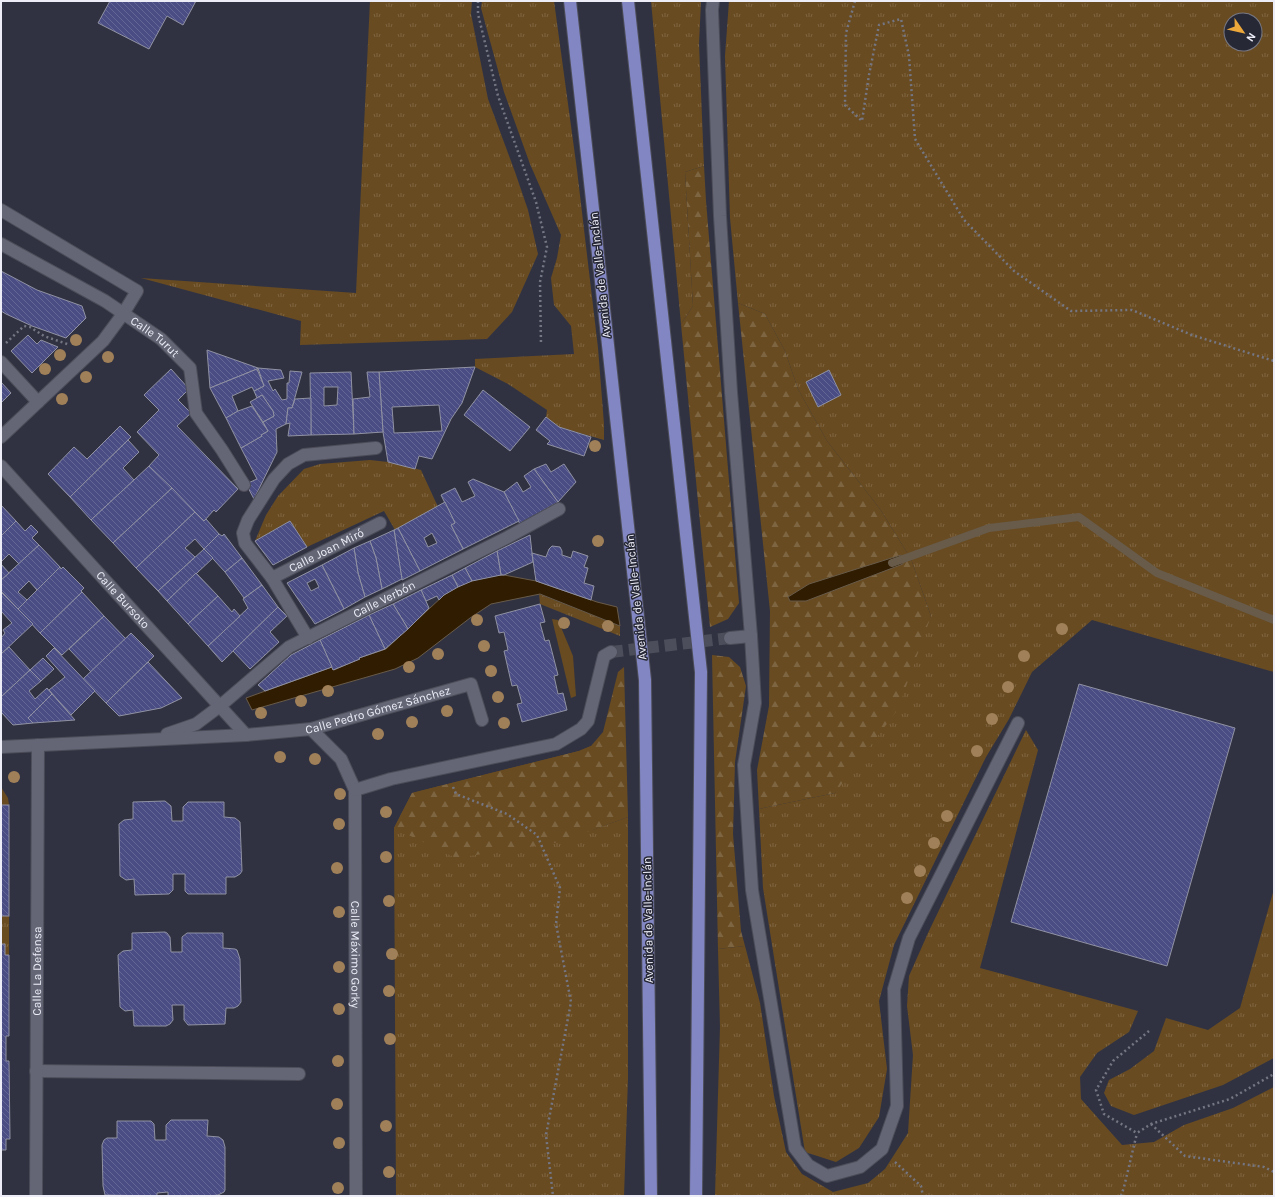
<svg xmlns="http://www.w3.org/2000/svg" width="1275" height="1197" font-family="Karla,sans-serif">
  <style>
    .grass { fill: url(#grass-tufts); fill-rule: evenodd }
    .forest { fill: url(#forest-firs) }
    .garden { fill: #684b21 }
    .water { fill: #301c00; stroke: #685b4a }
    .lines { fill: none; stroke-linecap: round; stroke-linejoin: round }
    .stream { stroke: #685b4a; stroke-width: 8 }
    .building { fill: url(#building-back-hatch); stroke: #9092a3; fill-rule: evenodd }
    .minor-tunnel { stroke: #4d4e5c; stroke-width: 12; stroke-dasharray: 12 6; stroke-linecap: butt }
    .minor-casing { stroke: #4c4d59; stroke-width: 14 }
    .major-casing { stroke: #4c4d59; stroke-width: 14 }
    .path { stroke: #757683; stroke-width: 2.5; stroke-dasharray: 2 3; stroke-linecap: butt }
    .minor { stroke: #646676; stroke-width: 12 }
    .major { stroke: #8286c2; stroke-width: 12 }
    .tree { fill: #a08058 }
    .labels { text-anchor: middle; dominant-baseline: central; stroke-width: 3; stroke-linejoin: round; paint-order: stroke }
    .street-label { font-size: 12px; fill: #ecedf7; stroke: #272836 }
  </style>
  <defs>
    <pattern id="grass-tufts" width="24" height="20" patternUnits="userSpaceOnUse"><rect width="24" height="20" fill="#684b21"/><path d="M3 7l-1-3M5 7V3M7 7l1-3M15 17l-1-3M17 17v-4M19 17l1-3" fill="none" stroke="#7e6542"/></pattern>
    <pattern id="forest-firs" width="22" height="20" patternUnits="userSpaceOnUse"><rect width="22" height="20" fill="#684b21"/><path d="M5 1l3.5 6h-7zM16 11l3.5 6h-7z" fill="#7e6542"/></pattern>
    <pattern id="building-back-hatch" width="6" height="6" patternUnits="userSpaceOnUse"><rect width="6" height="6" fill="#4a4c84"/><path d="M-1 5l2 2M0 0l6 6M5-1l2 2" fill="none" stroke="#646696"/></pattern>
  </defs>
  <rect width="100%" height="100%" fill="#313241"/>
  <g class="grass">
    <path d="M370,1H472L471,14L488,99L515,172L528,210L538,254L512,312L487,339L300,345L301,321L141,278L356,293Z"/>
    <path d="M482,1H554L577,170L598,348L604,424V440L559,427L546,417L547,410L508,384L475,367V359L574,354L571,326L554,305L551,278L557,258L561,235L530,164L504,92L481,8Z"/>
    <path d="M651,1H701L699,44L704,166L685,172L693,306L681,324Z"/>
    <path d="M729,1H1274V672L1092,620L1032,672L1009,719L986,757L894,945L879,1001L887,1069L879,1117L859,1148L836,1162L805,1152L763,888L759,809L835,793L931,616L911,559L880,509L827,441L798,389L785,351L765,314L738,303L730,218L725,56ZM1231,20H1255V44H1231Z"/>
    <path d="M370,460L388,462L421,470L438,507L395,530L384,511L307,547L290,521L255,541L266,515L278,496L304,469L320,464Z"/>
    <path d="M539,594L620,626V636L540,604Z"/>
    <path d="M1026,730L1038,750L980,968L1138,1011L1129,1032L1097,1053L1080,1077L1081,1099L1122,1145L1154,1142L1184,1125L1233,1108L1274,1087V1196H715L720,1027L718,949L745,946L760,1003L774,1096L786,1152L802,1174L833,1192L868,1183L885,1169L908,1133L913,1055L907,1006L909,976L928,933Z"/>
    <path d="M591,746L592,830L628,817V1078L624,1196H396L394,828L412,793L579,751Z"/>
    <path d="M1274,889V1058L1223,1085L1134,1115L1111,1106L1104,1093L1109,1080L1130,1069L1154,1051L1166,1018L1208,1030L1240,1008Z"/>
    <path d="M1,916H9V955H5V944H1Z"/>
  </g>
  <g class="forest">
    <path d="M704,166L706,201L739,603L728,619L710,627L681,324L693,306L685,172Z"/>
    <path d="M738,303L765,314L785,351L798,389L827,441L880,509L911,559L931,616L898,709L835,793L759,809L757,770L769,706L770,611Z"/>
    <path d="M712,655L729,657L740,667L746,686L735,762L733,834L741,931L745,946L718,949Z"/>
    <path d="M624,667L628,817L560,842L456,858L394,828L412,793L579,751L591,746L603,732L618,672Z"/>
  </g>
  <g class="garden">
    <path d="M552,619L558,620L573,656L576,696L571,698Z"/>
    <path d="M1,787L8,798L9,805H1Z"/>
  </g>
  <g class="water">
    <path d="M901,555L903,564L806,601H790L788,597L809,584Z"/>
    <path d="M504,575L536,581L597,602L617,607L620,626L540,594L491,604L470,618L418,658L395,669L252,710L246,698L332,667L334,670L359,659V658L386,649L444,595C462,583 482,575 504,575Z"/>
  </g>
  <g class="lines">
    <path class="stream" d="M892,563L989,528L1079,517L1157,573L1274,620"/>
  </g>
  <g class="building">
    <path d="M110,1H196L183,25L167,16L149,49L98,23Z"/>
    <path d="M1,271L37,290L82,306L86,318L66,338L32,326L6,314L1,311Z"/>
    <path d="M28,335L37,344L41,340L58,347L32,373L11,351Z"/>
    <path d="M207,350L258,368L257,369L210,388Z"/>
    <path d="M475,367L462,403L451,419L432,459L419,456L415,469L388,462L383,432L379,372ZM439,405L442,431L394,433L392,407Z"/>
    <path d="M258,368L281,370L284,378L268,381L273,391L275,389L282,400L287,399V383H289L290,371L302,372L292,408H288L286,424L276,429L277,452L254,499L246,484L257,479L241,448L262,436L261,435L268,431L263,422L274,416L273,411L262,395L257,398L254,391L264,386Z"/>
    <path d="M171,369L189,389L178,400L191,413L177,426L238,489L216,512L214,510L204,521L149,466L159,455L137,432L159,410L144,395Z"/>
    <path d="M257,369L264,386L254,391L252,387L232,396L238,411L226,418L210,388Z"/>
    <path d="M829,370L841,395L818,407L806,382Z"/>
    <path d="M351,372L354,434L311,435L310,373ZM324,387H338L337,405L324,406Z"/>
    <path d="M367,372H379L383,432L354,434L353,399L370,397Z"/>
    <path d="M1,382L11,393L1,403Z"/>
    <path d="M483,390L530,427L510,451L464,415Z"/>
    <path d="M262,395L273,411L274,416L263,422L250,402Z"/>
    <path d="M311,398V435L288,436L290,423L286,424L288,408H292L295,399Z"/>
    <path d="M252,406L268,431L261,435L262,436L241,448L226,418L238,411Z"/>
    <path d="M546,417L559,427L591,437L584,456L547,444L550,441L536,430Z"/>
    <path d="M120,426L131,437L70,497L48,474L74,447L87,459Z"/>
    <path d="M128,440L139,452L123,468L134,480L91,520L70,497Z"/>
    <path d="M546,464L551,472L564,464L576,482L558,502L534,469Z"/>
    <path d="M149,466L172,488L113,543L91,520Z"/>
    <path d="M534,469L558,502L520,524L504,492L517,482L523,492L531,487L524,476Z"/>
    <path d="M473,479L504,492L519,521L463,549L451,525L455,523L441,495L455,488L462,502L475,496L468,482Z"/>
    <path d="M172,488L195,512L136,568L113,543Z"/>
    <path d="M445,502L455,523L451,525L463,549L420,571L398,528ZM432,533L437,543L428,547L424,538Z"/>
    <path d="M1,505L16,521L1,536Z"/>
    <path d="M195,512L204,521L206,519L219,534L204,549L195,539L185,548L195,557L158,591L136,568Z"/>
    <path d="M16,521L25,531L31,525L38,532L32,538L39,545L19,564L9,554L1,562V536Z"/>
    <path d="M290,521L307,547L273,565L255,541Z"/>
    <path d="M398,528L420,571L402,580L394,530Z"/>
    <path d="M394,530L402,579L382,589L376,558L370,541Z"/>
    <path d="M219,534L222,536L224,534L242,558L225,572L204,549Z"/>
    <path d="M530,535L533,562L504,575H501L497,551Z"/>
    <path d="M370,541L376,558L382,589L365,597L358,573L354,548Z"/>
    <path d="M39,545L60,567L37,590L29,581L18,592L27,600L18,609L1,591V580Z"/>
    <path d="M552,546L560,547L562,551V555L571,558L573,551L588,556L584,567L588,568L584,583L594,586L591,600L536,581L532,553L546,557L549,549Z"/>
    <path d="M354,548L358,573L365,597L344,609L322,565Z"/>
    <path d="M204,549L213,558L167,601L158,591Z"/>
    <path d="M497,551L501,575L472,581L465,568Z"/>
    <path d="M242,558L262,585L244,598L225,572Z"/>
    <path d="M1,564L9,573L1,580Z"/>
    <path d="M322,565L344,609L315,624L287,583ZM315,579L319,587L311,591L307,583Z"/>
    <path d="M60,567L61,569L63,567L84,588L81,591L82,592L40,633L18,609Z"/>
    <path d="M465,568L472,581L458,587L452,575Z"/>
    <path d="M196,573L218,596L188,624L167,601Z"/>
    <path d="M452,575L458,587L444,595L439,600L437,596L426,601L421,590Z"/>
    <path d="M262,585L278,607L222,662L208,646L248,608L243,599Z"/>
    <path d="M421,590L429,608L408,629L393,604Z"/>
    <path d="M1,592L33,624L1,654V636L2,637L5,633L3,630L12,623L1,611Z"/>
    <path d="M82,592L104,616L62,655L40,633Z"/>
    <path d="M218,596L232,612L234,609L240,616L208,646L188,624Z"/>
    <path d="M393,604L408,629L385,649L369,615Z"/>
    <path d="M540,604L545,622L540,623L545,641L549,640L558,675L554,676L558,694L563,693L567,710L522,722L517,704L522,703L517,685L512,686L504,651L508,650L504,632L499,633L495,616Z"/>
    <path d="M278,607L287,616L270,632L279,642L250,669L233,651Z"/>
    <path d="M369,615L385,649L359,658L360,659L333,670L320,640Z"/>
    <path d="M104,616L126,639L91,672L69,649Z"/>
    <path d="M131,633L154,656L106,703L83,679Z"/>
    <path d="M320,640L332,667L265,691L258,685L291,655Z"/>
    <path d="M9,647L30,670L1,697V654Z"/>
    <path d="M54,648L95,691L71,715L49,690L65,677L46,656Z"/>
    <path d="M43,658L54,669L41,681L30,670Z"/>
    <path d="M148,662L182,698L161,708L119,716L106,703Z"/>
    <path d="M30,670L41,681L29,691L35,699L47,688L52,694L28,718L33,723L13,725L1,712V697Z"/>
    <path d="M1079,684L1235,728L1167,966L1011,922Z"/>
    <path d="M52,694L75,720L33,723L28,718Z"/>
    <path d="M165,801L171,806L172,821H183V807L188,802H224V817L235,818L240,822L242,871L240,874L235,877H226V894H188L185,891V874H173V890L169,894L135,895L134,879L126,880L120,876L119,824L124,820L133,819V802Z"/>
    <rect x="1" y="805" width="8" height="111"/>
    <path d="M165,932L167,933L170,937L171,952H182V937L187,933H223V948L235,949L237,950L240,959L241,1002L238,1006L234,1008H226L225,1024L188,1025L184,1020V1005H172L173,1020L170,1024L166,1026H134L133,1010L125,1011L120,1007L118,955L123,951L132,950V933Z"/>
    <path d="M1,944H5V955H9V1036H6V1061H9L10,1139H6V1150H1Z"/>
    <path d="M171,1120H208L207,1136L219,1137L223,1140L225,1147V1190L224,1192L218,1195L209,1196H168V1192L157,1193V1196L105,1195L103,1186L102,1145L104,1140L107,1138H117V1121H151L154,1124L155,1140H166V1125Z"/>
  </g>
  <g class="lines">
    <path class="minor-tunnel" d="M611,652L730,638"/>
    <g class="minor-casing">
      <g id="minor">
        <path d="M713,1L712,10L720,216L731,392L751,636L755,703L744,765L752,890L795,1148L808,1165L827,1176L860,1167L882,1149L897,1106L894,989L909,938L1018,723"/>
        <path d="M1,210L137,291L123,314L103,341L1,437"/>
        <path id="s1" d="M1,244L105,301L161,339L190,368L196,413L222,450L244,485"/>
        <path d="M1,362L38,402"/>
        <path id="s2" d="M1,466L246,735"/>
        <path id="s3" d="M272,578L380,523"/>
        <path d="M308,638L272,578L245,543L243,533L248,520L274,479L288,464L304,455L376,448"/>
        <path d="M730,638L751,636"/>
        <path id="s4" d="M311,729L341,759L355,790L356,1196"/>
        <path id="s5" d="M167,734L196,724L220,706L289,647L508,537L559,509"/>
        <path id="s6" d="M1,747L246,735L311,729L471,684L482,720"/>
        <path d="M355,790L391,779L556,744L581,729L588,721L604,656L611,652"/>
        <path d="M36,1071L299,1074"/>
        <path id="s7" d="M36,1196L38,745"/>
      </g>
    </g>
    <g class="major-casing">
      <g id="major">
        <path d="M570,1L645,680L651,1196"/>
        <path d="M628,1L701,672L696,1196"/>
      </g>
    </g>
    <g class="path">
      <path d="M478,1V14L498,96L536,202L547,247L540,282L541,345"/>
      <path d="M855,1L846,33L845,105L862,121L869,75L879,25L901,19L909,56L915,139L964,220L1014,271L1071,311L1132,310L1192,335L1274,361"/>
      <path d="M6,343L24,326L30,327L44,336L70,345"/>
      <path d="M453,787L456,794L507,814L537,835L560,888L556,924L571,1002L546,1135L553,1196"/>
      <path d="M1149,1031L1113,1061L1096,1090L1104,1114L1137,1133L1151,1124L1230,1099L1274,1074"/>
      <path d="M1151,1124L1185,1156L1264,1167L1274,1172"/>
      <path d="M895,1162L921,1186L923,1196"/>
      <path d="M1121,1196L1124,1187L1137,1133"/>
    </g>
    <use href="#minor" class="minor"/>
    <use href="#major" class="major"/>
  </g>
  <g class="tree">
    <circle cx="76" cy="340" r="6"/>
    <circle cx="60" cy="355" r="6"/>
    <circle cx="108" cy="357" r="6"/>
    <circle cx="45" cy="369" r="6"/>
    <circle cx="86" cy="377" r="6"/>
    <circle cx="62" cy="399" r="6"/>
    <circle cx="595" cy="446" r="6"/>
    <circle cx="598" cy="541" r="6"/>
    <circle cx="477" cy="620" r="6"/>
    <circle cx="564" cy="623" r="6"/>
    <circle cx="608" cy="626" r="6"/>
    <circle cx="1062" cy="629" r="6"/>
    <circle cx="484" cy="646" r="6"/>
    <circle cx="438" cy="654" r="6"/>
    <circle cx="1024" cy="656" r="6"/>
    <circle cx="409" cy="667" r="6"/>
    <circle cx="491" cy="671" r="6"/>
    <circle cx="1008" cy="687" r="6"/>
    <circle cx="328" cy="691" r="6"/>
    <circle cx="498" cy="697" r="6"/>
    <circle cx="301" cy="701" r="6"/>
    <circle cx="447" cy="711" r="6"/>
    <circle cx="261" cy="713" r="6"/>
    <circle cx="992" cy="719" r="6"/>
    <circle cx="412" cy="722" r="6"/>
    <circle cx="504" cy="723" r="6"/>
    <circle cx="378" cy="734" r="6"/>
    <circle cx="977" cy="751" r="6"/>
    <circle cx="280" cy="757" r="6"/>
    <circle cx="315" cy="759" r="6"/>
    <circle cx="14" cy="777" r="6"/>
    <circle cx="340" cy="794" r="6"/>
    <circle cx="386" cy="812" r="6"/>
    <circle cx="947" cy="816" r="6"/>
    <circle cx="339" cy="824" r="6"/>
    <circle cx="934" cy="843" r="6"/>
    <circle cx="386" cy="857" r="6"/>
    <circle cx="337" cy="868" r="6"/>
    <circle cx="920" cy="871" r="6"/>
    <circle cx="907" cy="898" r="6"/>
    <circle cx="389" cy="901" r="6"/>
    <circle cx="339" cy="912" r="6"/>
    <circle cx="392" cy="954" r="6"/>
    <circle cx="339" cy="967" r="6"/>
    <circle cx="389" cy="991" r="6"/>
    <circle cx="339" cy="1009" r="6"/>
    <circle cx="390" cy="1039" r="6"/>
    <circle cx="338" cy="1061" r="6"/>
    <circle cx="337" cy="1104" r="6"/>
    <circle cx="386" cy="1126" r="6"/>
    <circle cx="339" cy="1143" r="6"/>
    <circle cx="389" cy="1172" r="6"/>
    <circle cx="338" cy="1188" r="6"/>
  </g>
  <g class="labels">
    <g class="street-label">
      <text transform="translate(600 275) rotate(-96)">Avenida de Valle-Inclán</text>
      <text stroke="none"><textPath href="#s1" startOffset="180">Calle Turut</textPath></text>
      <text stroke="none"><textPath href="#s3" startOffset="61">Calle Joan Miró</textPath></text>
      <text transform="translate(636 597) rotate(-96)">Avenida de Valle-Inclán</text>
      <text stroke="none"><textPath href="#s5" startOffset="258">Calle Verbón</textPath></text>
      <text stroke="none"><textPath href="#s2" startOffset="181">Calle Bursoto</textPath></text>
      <text stroke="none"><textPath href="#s6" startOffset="380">Calle Pedro Gómez Sánchez</textPath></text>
      <text transform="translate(648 920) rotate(-91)">Avenida de Valle-Inclán</text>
      <text stroke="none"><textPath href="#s4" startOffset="241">Calle Máximo Gorky</textPath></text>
      <text stroke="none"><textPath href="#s7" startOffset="225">Calle La Defensa</textPath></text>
    </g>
  </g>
  <rect width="1275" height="1197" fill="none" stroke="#ecedf7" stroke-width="4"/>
  <g transform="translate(1243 32) rotate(124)"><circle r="19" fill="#272836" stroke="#767783"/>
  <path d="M0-3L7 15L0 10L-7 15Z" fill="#eda83b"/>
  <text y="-6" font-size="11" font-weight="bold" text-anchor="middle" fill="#ecedf7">N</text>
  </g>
</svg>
